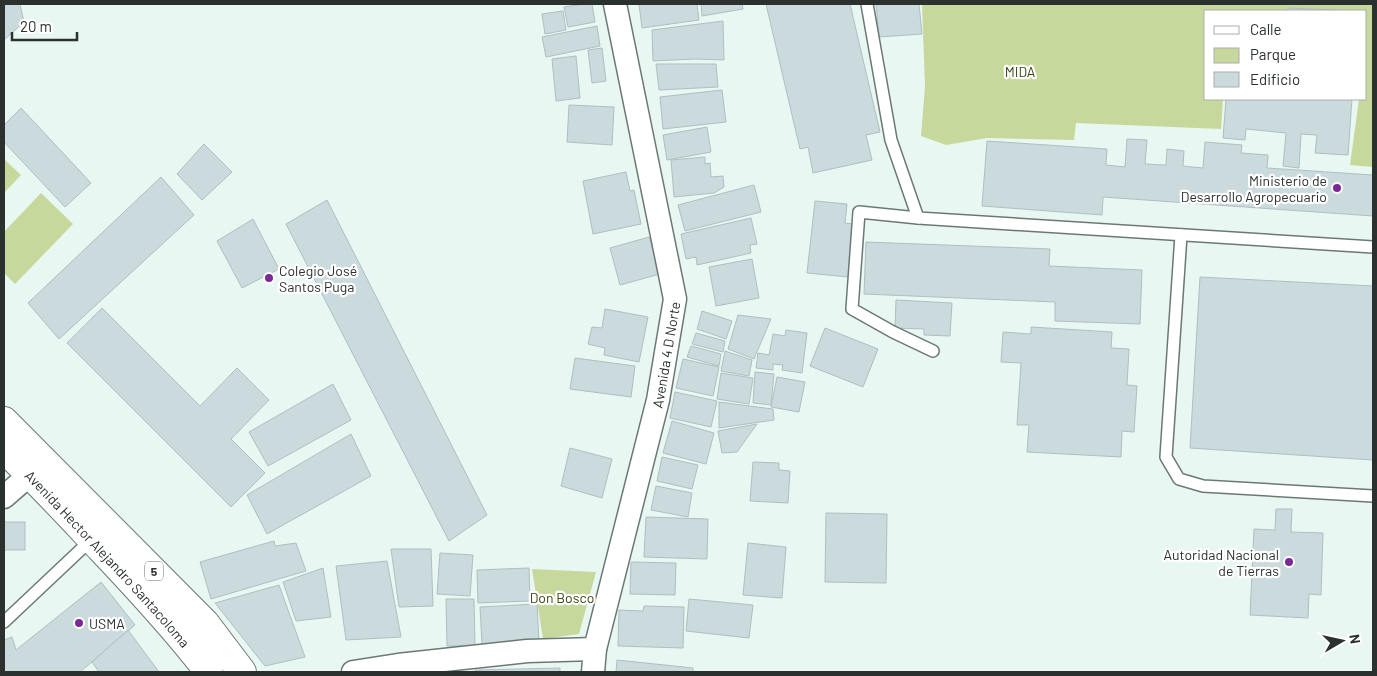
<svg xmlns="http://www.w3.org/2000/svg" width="1377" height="676" font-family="Barlow,sans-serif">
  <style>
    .green { fill: #c7d89c }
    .building { fill: #cbdadc; stroke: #afbec0 }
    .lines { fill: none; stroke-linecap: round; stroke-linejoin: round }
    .service-casing { stroke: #6b7975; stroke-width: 14 }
    .minor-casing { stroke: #6b7975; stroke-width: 25 }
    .primary-casing { stroke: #6b7975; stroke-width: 30 }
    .service { stroke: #fff; stroke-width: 11 }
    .minor { stroke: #fff; stroke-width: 22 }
    .primary { stroke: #fff; stroke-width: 28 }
    .poi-dot { fill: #7b2999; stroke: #fff; stroke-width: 2 }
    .labels { text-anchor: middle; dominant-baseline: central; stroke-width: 4.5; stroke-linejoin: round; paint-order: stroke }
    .shield { fill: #fff; stroke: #6b6f6d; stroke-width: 1 }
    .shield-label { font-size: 12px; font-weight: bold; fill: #2b312f }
    .park-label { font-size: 14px; fill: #3a4611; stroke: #fff }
    .poi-label { font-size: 14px; fill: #2b312f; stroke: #fff; text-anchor: end }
    .street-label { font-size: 14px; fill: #2b312f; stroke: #fff }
  </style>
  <rect width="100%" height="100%" fill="#e8f7f2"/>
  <g class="green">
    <path d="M922,4H1373V167L1350,165L1359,99H1366V11H1206V99H1223L1221,129L1076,123L1074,140L987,138L946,145L921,136L925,86Z"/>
    <path d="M4,159L21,175L4,193Z"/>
    <path d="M41,193L73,224L15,284L4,273V232Z"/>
    <path d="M532,569L596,572L579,634L543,639Z"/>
  </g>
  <g class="building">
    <path d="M4,4H20L24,22L4,40Z"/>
    <path d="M583,4H592L595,22L568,27L564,7Z"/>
    <path d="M639,4H697L699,20L642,28Z"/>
    <path d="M701,4H742L743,9L702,16Z"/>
    <path d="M766,4H850L880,132L866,135L872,160L813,173L808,147L800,149Z"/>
    <path d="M876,4H919L922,34L879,37Z"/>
    <path d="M1288,8L1336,10V11H1288Z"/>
    <path d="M563,11L566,30L545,34L542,14Z"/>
    <path d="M723,21L724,60L695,59L653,61L652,30Z"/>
    <path d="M597,26L600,46L546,57L542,37Z"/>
    <path d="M602,48L606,81L592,83L588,50Z"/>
    <path d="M576,56L580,98L556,101L552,59Z"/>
    <path d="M656,64H716L718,87L659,90Z"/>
    <path d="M722,90L726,122L663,129L660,97Z"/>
    <path d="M1226,99H1352L1348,155L1315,153L1317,135L1301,134L1299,168L1283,166L1286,133L1246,129L1245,140L1223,138Z"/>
    <path d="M569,105L614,107L612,145L567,142Z"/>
    <path d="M21,108L91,183L65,207L4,142V125Z"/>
    <path d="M707,127L711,152L667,160L663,135Z"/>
    <path d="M1127,139L1147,140L1145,164L1166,165L1167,149L1184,151L1183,166L1203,168L1205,142L1242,145L1241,153L1268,155L1267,168L1373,175V216L1103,197L1102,215L982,206L987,141L1107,149L1106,165L1125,167Z"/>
    <path d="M204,144L232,172L202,200L177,174Z"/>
    <path d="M705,157V164L710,163L711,177L723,176L724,187L714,193L674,197L671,160Z"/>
    <path d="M626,172L630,191L634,190L641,224L593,234L583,181Z"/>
    <path d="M161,177L194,215L59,339L28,303Z"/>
    <path d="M754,185L761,212L685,231L678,205Z"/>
    <path d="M327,200L487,515L449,541L286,224Z"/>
    <path d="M815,201L847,204L845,223L853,224L848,277L807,273Z"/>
    <path d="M751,218L757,244L750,245L751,253L697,265L696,257L686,259L681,234Z"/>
    <path d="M253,219L279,269L242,288L217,241Z"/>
    <path d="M649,237L660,274L620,285L610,248Z"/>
    <path d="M866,242L1050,249L1049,266L1142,270L1140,324L1055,321V302L864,294Z"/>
    <path d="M752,259L759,298L716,306L709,267Z"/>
    <path d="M1200,277L1373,286V460L1190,448Z"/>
    <path d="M896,300L952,303L950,336L924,335V329L895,328Z"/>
    <path d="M102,308L200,406L237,368L269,400L231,439L265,473L231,507L67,343Z"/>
    <path d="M605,309L648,317L639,362L604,355L605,348L588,344L592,327L602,328Z"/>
    <path d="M702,311L732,321L726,339L697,329Z"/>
    <path d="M738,315L771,319L754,359L728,349Z"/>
    <path d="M1031,327L1112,332L1111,348L1129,349L1127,385L1137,386L1134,432L1122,431L1121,457L1027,452L1029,425H1017L1021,363L1001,362L1003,332L1031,334Z"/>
    <path d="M825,328L878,349L863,387L810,366Z"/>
    <path d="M786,330L807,333L802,373L782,370L783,365L773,364V370L756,368L758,353L769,355L773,334L785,336Z"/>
    <path d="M696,333L725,341L723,352L692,344Z"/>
    <path d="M691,346L721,354L719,366L687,357Z"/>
    <path d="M725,351L752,360L749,376L721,371Z"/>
    <path d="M575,358L635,366L631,397L570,389Z"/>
    <path d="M683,359L719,367L713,396L676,388Z"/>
    <path d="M755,372L774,374L771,405L753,403Z"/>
    <path d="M721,373L753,378L749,404L717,399Z"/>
    <path d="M777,377L805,382L799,412L771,407Z"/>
    <path d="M333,384L351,420L268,466L249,432Z"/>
    <path d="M675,392L717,401L711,427L670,418Z"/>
    <path d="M719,402L773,409L774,420L719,428Z"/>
    <path d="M672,421L714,433L706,464L663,453Z"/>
    <path d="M757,424L737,452L722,453L718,431Z"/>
    <path d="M351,434L371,476L267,534L247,495Z"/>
    <path d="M570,448L612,459L602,498L561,486Z"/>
    <path d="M662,457L698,465L692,489L657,481Z"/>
    <path d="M753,462L779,463V470L790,471L788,503L750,501Z"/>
    <path d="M656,486L692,493L688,517L651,510Z"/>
    <path d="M1276,509H1292L1291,532L1323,533L1321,595L1309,594L1308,618L1250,615L1254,529L1275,530Z"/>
    <path d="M826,513L887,514L886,583L825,582Z"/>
    <path d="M646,517L708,519L707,559L644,557Z"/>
    <rect x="4" y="522" width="21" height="28"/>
    <path d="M274,541L275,546L296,543L306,571L211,599L200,562Z"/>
    <path d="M748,543L786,547L782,598L743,595Z"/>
    <path d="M391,549H431L433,606L399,607Z"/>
    <path d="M440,553L473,555L470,596L437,594Z"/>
    <path d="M387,561L401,637L346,640L336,566Z"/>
    <path d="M631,562L676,563L675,595L630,594Z"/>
    <path d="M323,568L331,617L296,621L283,582Z"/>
    <path d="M529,568L530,601L478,603L477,570Z"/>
    <path d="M101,582L135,625L80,672H4V640L12,637L16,650Z"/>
    <path d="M279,585L305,657L265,666L215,603Z"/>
    <path d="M446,599H474L475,646H447Z"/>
    <path d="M689,599L753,605L749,638L686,631Z"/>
    <path d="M537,604L539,641L482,644L480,607Z"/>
    <path d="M644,606L684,607L683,648L618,646L619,610L643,611Z"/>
    <path d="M128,630L159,672H99L92,662Z"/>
    <path d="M617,660L693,668V672H616Z"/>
    <path d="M560,668V672H476L475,670Z"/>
  </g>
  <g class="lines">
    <g class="service-casing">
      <g id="service">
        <path d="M867,4L891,140L918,218L1373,247"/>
        <path d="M918,218L859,212L852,309L893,332L933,351"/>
        <path d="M1181,235L1166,457L1179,479L1203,486L1373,496"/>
        <path d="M4,622L92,539"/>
      </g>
    </g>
    <g class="minor-casing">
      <g id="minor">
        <path d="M4,497L43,463"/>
        <path d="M353,672L398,665L527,651L595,649"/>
        <path id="s1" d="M593,672L595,649L658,400L675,299L615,4"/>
      </g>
    </g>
    <g class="primary-casing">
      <g id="primary">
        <path d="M4,421L205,623L242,672"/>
        <path id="s2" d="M4,449C38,481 70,516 102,550C139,589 176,629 209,672"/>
      </g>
    </g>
    <use href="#service" class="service"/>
    <use href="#minor" class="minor"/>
    <use href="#primary" class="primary"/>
  </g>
  <g class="poi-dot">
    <circle cx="1337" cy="188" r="5"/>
    <circle cx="269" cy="278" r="5"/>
    <circle cx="1289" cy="562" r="5"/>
    <circle cx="79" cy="623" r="5"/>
  </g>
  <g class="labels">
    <rect class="shield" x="145" y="561.5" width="18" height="19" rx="4"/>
    <g class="shield-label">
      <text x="154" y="571">5</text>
    </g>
    <g class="park-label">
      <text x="1020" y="71">MIDA</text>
      <text x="562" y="597">Don Bosco</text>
    </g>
    <g class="poi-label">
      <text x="1327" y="180">Ministerio de<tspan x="1327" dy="16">Desarrollo Agropecuario</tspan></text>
      <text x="279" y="270" text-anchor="start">Colegio José<tspan x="279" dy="16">Santos Puga</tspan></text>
      <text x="1279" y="554">Autoridad Nacional<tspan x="1279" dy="16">de Tierras</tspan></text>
      <text x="89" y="623" text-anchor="start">USMA</text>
    </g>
    <g class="street-label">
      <text stroke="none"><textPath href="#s1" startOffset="326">Avenida 4 D Norte</textPath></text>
      <text stroke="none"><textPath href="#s2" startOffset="151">Avenida Hector Alejandro Santacoloma</textPath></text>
    </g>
  </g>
  <rect width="1377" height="676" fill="none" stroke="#2b312f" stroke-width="10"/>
  <rect x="1204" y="10" width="162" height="90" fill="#ffffff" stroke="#aaadac"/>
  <rect x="1214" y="26" width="25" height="8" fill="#ffffff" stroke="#aaadac"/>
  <text x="1250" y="35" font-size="15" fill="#2b312f">Calle</text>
  <rect x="1214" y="48" width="25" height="15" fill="#c7d89c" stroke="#aaadac"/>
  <text x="1250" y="60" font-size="15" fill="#2b312f">Parque</text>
  <rect x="1214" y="72" width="25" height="15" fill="#cbdadc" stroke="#aaadac"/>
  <text x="1250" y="85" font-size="15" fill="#2b312f">Edificio</text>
  <g transform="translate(1342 641) rotate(81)" stroke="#ffffff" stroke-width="4" paint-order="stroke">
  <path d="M0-4L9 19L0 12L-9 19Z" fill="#2b312f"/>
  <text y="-8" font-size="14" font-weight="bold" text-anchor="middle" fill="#2b312f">N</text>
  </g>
  <path d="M12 32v8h65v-8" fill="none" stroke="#2b312f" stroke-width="2.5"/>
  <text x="20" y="32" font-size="15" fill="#2b312f" stroke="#ffffff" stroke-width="4" paint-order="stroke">20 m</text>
</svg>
